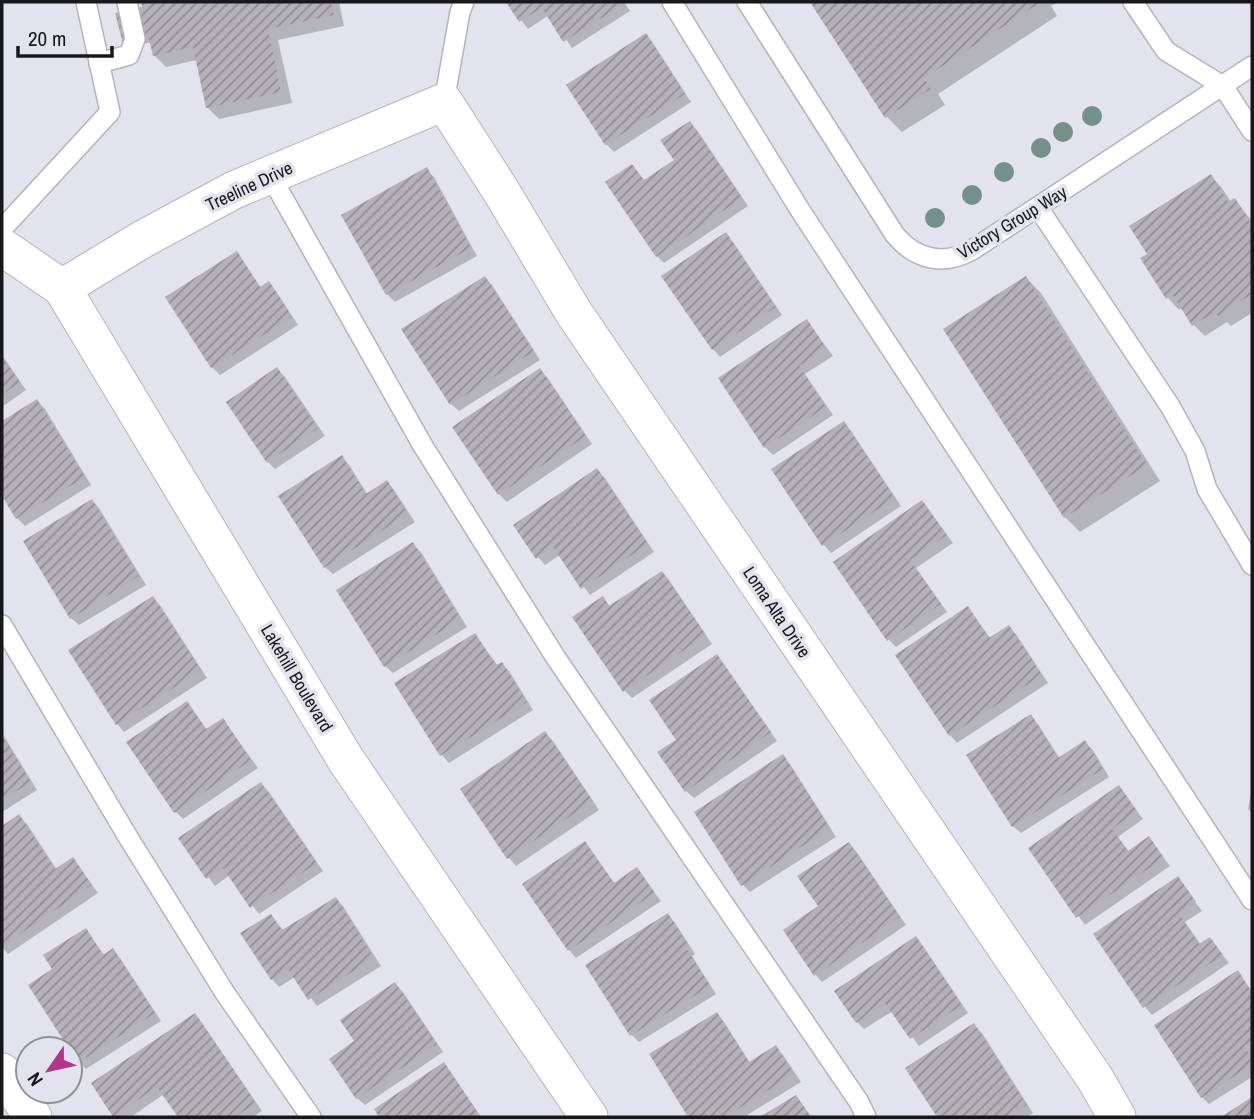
<svg xmlns="http://www.w3.org/2000/svg" width="1254" height="1119" font-family="'Archivo Narrow',sans-serif">
  <style>
    .shadow { fill: #0003 }
    .building { fill: url(#building-hatch) }
    .lines { fill: none; stroke-linecap: round; stroke-linejoin: round }
    .service-casing { stroke: #b3b4bd; stroke-width: 22 }
    .minor-casing { stroke: #b3b4bd; stroke-width: 39 }
    .service { stroke: #fff; stroke-width: 19 }
    .minor { stroke: #fff; stroke-width: 37 }
    .tree { fill: #73908a }
    .labels { text-anchor: middle; dominant-baseline: central; stroke-width: 7; stroke-linejoin: round; paint-order: stroke }
    .street-label { font-size: 18px; fill: #18181b; stroke: #e2e3ec }
  </style>
  <defs>
    <pattern id="building-hatch" width="6" height="6" patternUnits="userSpaceOnUse" patternTransform="scale(1.75)"><rect width="6" height="6" fill="#b6b0b8"/><path d="M-1 1l2-2M0 6l6-6M5 7l2-2" fill="none" stroke="#938e95"/></pattern>
  </defs>
  <rect width="100%" height="100%" fill="#e2e3ec"/>
  <g class="shadow">
    <path d="M143,2H339L344,26L278,40L292,103L219,119L207,107L197,60L166,67L154,55L152,42L128,47L144,8Z"/>
    <path d="M508,2H624L630,11L572,48L549,15L528,29Z"/>
    <path d="M812,2H1059L1051,6L1057,16L938,94L945,105L902,132L887,117Z"/>
    <path d="M646,35L653,43L691,102L614,152L606,144Z"/>
    <path d="M689,123L697,130L748,206L664,263L657,256L645,182L676,161Z"/>
    <path d="M426,170L434,177L477,256L395,302L387,294Z"/>
    <path d="M1211,176L1222,188L1231,202L1235,200L1252,221V313L1231,326L1227,322L1205,336L1194,325L1183,307L1179,310L1168,298L1142,259L1149,254Z"/>
    <path d="M725,234L733,242L782,315L720,357L713,349Z"/>
    <path d="M237,253L261,288L268,283L276,291L298,325L220,375L212,367L167,297Z"/>
    <path d="M485,278L492,285L540,360L459,411L451,404Z"/>
    <path d="M1026,278L1041,293L1160,481L1080,532L1065,517Z"/>
    <path d="M807,321L833,356L805,374L833,415L773,455L765,447Z"/>
    <path d="M2,355L26,390L2,407Z"/>
    <path d="M277,370L285,377L325,436L275,469L268,462Z"/>
    <path d="M539,370L547,377L592,444L507,502L499,494L454,427Z"/>
    <path d="M37,401L45,409L91,485L25,526L17,518L2,493V423Z"/>
    <path d="M844,423L851,431L901,506L831,553L824,545L774,469Z"/>
    <path d="M342,458L349,465L368,495L387,482L394,490L415,522L333,574L325,567Z"/>
    <path d="M597,471L605,478L654,552L590,595L560,555L545,565L538,557Z"/>
    <path d="M92,501L99,508L146,585L79,625L71,618Z"/>
    <path d="M922,502L953,543L916,568L947,612L896,647L889,640Z"/>
    <path d="M413,545L421,552L467,627L393,673L385,666Z"/>
    <path d="M662,573L669,580L712,644L632,698L624,690L603,599L611,607Z"/>
    <path d="M153,598L160,605L207,678L124,732L117,724Z"/>
    <path d="M968,608L991,639L1008,627L1016,634L1048,683L957,743L950,735Z"/>
    <path d="M475,635L498,666L502,664L509,671L533,710L449,763L442,755L397,684Z"/>
    <path d="M717,656L777,741L694,798L686,791L678,740Z"/>
    <path d="M187,703L208,731L223,720L258,768L183,819L175,811Z"/>
    <path d="M1031,717L1038,724L1060,759L1085,743L1093,750L1109,777L1021,833L1013,826Z"/>
    <path d="M2,733L37,790L2,812Z"/>
    <path d="M545,733L553,741L599,810L516,866L509,858L462,789Z"/>
    <path d="M783,757L790,764L836,837L750,892L742,884Z"/>
    <path d="M261,784L269,792L323,871L259,914L230,875L215,886L181,839Z"/>
    <path d="M1119,787L1143,819L1118,837L1129,852L1149,839L1170,866L1085,925L1030,849Z"/>
    <path d="M1252,787V813L1248,809Z"/>
    <path d="M19,817L27,824L57,870L73,859L98,893L8,954L2,947V828Z"/>
    <path d="M585,843L615,884L637,870L661,901L576,958L569,950Z"/>
    <path d="M848,844L856,851L906,925L822,982L815,974L820,906Z"/>
    <path d="M1178,879L1202,911L1185,922L1201,945L1210,939L1229,963L1152,1015L1145,1007L1095,934Z"/>
    <path d="M336,899L343,906L381,966L317,1006L295,977L279,987L272,979L271,916L284,931Z"/>
    <path d="M668,915L675,923L695,954L692,956L716,994L639,1042L632,1035Z"/>
    <path d="M86,930L105,956L113,951L120,958L161,1021L86,1069L79,1062L54,970Z"/>
    <path d="M915,939L923,946L968,1013L919,1046L893,1011L864,1029L857,1022Z"/>
    <path d="M1238,973L1252,991V1077L1209,1104L1202,1097Z"/>
    <path d="M395,985L403,992L443,1052L365,1105L357,1098V1042Z"/>
    <path d="M717,1014L724,1022L750,1063L776,1047L783,1055L801,1082L744,1117H691L651,1055Z"/>
    <path d="M195,1015L202,1023L262,1111L253,1117H180L164,1094L131,1117H116L93,1084Z"/>
    <path d="M974,1025L982,1033L1033,1113L1026,1117H939L907,1068Z"/>
    <path d="M443,1064L481,1117H382L376,1110Z"/>
    <path d="M796,1097L812,1117H764Z"/>
  </g>
  <g class="building">
    <path d="M141,2H331L334,15L268,29L281,92L206,108L193,47L153,56L149,39L123,44L115,13L142,7Z"/>
    <path d="M506,2H627L563,42L542,8L519,22Z"/>
    <path d="M810,2H1041L924,78L931,89L885,118Z"/>
    <path d="M646,33L685,94L605,145L566,85Z"/>
    <path d="M690,121L742,198L656,257L605,182L632,164L644,180L674,160L660,140Z"/>
    <path d="M427,167L471,248L386,295L341,215Z"/>
    <path d="M1211,174L1228,202L1235,198L1252,225V294L1218,316L1215,312L1192,326L1173,295L1166,299L1140,258L1147,254L1129,226Z"/>
    <path d="M726,232L776,307L712,350L661,276Z"/>
    <path d="M237,251L260,287L269,281L292,317L211,368L165,297Z"/>
    <path d="M485,276L534,351L450,405L401,329Z"/>
    <path d="M1026,276L1147,465L1064,518L943,329Z"/>
    <path d="M807,319L826,348L799,366L826,407L764,448L718,378Z"/>
    <path d="M2,356L20,382L2,395Z"/>
    <path d="M277,367L318,428L267,463L226,402Z"/>
    <path d="M540,368L586,436L498,495L452,427Z"/>
    <path d="M37,399L85,477L16,519L2,496V421Z"/>
    <path d="M844,421L895,498L822,546L771,469Z"/>
    <path d="M342,455L366,494L387,480L408,514L324,568L278,496Z"/>
    <path d="M597,468L648,544L581,589L553,547L536,559L513,525Z"/>
    <path d="M92,499L139,576L70,619L23,541Z"/>
    <path d="M922,500L947,535L910,560L941,604L887,641L833,562Z"/>
    <path d="M413,542L461,619L384,667L336,590Z"/>
    <path d="M662,571L706,635L623,692L572,617L603,596L609,606Z"/>
    <path d="M153,596L201,670L116,725L68,650Z"/>
    <path d="M968,606L989,638L1009,625L1042,675L949,736L895,655Z"/>
    <path d="M475,633L496,665L502,662L527,702L440,756L394,683Z"/>
    <path d="M717,654L771,732L685,792L657,752L676,740L649,700Z"/>
    <path d="M187,701L206,729L223,718L251,760L174,813L126,742Z"/>
    <path d="M1031,714L1058,758L1085,740L1103,769L1012,827L966,755Z"/>
    <path d="M545,731L593,801L507,859L460,789Z"/>
    <path d="M2,735L31,782L2,800Z"/>
    <path d="M783,754L830,828L741,886L694,812Z"/>
    <path d="M261,782L317,863L250,908L223,868L206,879L178,838Z"/>
    <path d="M1119,785L1137,811L1112,829L1128,851L1149,836L1164,858L1076,918L1028,848Z"/>
    <path d="M19,814L55,869L73,857L92,885L2,946V826Z"/>
    <path d="M585,841L614,883L637,867L655,893L568,951L522,884Z"/>
    <path d="M849,842L900,917L814,976L783,930L818,906L797,876Z"/>
    <path d="M1178,876L1196,902L1179,914L1199,944L1210,937L1223,955L1143,1008L1093,934Z"/>
    <path d="M336,897L374,958L308,1000L288,969L271,980L240,933L271,914L282,930Z"/>
    <path d="M668,913L689,946L686,948L710,986L630,1036L585,965Z"/>
    <path d="M86,928L103,955L113,948L155,1013L78,1063L28,985L52,969L43,955Z"/>
    <path d="M916,936L962,1005L910,1039L885,1003L856,1023L834,991Z"/>
    <path d="M1238,970L1252,993V1041L1244,1046L1252,1058V1065L1201,1098L1154,1025Z"/>
    <path d="M395,982L437,1044L356,1099L329,1059L354,1041L340,1020Z"/>
    <path d="M717,1012L749,1062L776,1045L794,1074L725,1117H688L649,1054Z"/>
    <path d="M195,1013L256,1103L235,1117H178L157,1087L113,1117L91,1083Z"/>
    <path d="M974,1023L1027,1105L1007,1117H937L905,1068Z"/>
    <path d="M444,1062L481,1117H379L374,1109Z"/>
    <path d="M796,1095L811,1117H760Z"/>
    <path d="M1252,1097V1117H1221Z"/>
  </g>
  <g class="lines">
    <g class="service-casing">
      <g id="service">
        <path d="M672,2L800,210L1252,900"/>
        <path d="M747,2L895,235C916,260 944,266 972,250L1252,66"/>
        <path d="M1133,2L1166,51L1223,86L1252,131"/>
        <path d="M99,63L129,55L135,39L127,2"/>
        <path d="M444,102L460,12L464,2"/>
        <path d="M270,175L423,446L556,658L859,1102L866,1117"/>
        <path d="M1039,209L1170,406L1195,451L1207,489L1252,565"/>
        <path d="M2,229L110,112L86,2"/>
        <path d="M2,625L128,837L225,993L311,1117"/>
      </g>
    </g>
    <g class="minor-casing">
      <g id="minor">
        <path d="M2,247L62,288L346,760L589,1117"/>
        <path d="M62,288L143,239L234,190L444,102L501,191L574,313L1096,1080L1117,1117"/>
        <path d="M2,1072L33,1117"/>
      </g>
    </g>
    <use href="#service" class="service"/>
    <use href="#minor" class="minor"/>
  </g>
  <g class="tree">
    <circle cx="1092" cy="116" r="10"/>
    <circle cx="1063" cy="132" r="10"/>
    <circle cx="1041" cy="148" r="10"/>
    <circle cx="1004" cy="172" r="10"/>
    <circle cx="972" cy="195" r="10"/>
    <circle cx="935" cy="218" r="10"/>
  </g>
  <g class="labels">
    <g class="street-label">
      <text transform="translate(249 186) rotate(-25)">Treeline Drive</text>
      <text transform="translate(1012 222) rotate(-31)">Victory Group Way</text>
      <text transform="translate(777 612) rotate(56)">Loma Alta Drive</text>
      <text transform="translate(297 678) rotate(59)">Lakehill Boulevard</text>
    </g>
  </g>
  <rect width="1254" height="1119" fill="none" stroke="#18181b" stroke-width="7"/>
  <g transform="translate(49 1070) rotate(236)"><circle r="33" fill="#e2e3ec" stroke="#919298" stroke-width="2"/>
  <path d="M0-5L12 26L0 18L-12 26Z" fill="#b0368a"/>
  <text y="-10" font-size="19" font-weight="bold" text-anchor="middle" fill="#18181b">N</text>
  </g>
  <path d="M18 46v10h94v-10" fill="none" stroke="#18181b" stroke-width="3.5"/>
  <text x="28" y="46" font-size="21" fill="#18181b" stroke="#e2e3ec" stroke-width="5" paint-order="stroke">20 m</text>
</svg>
